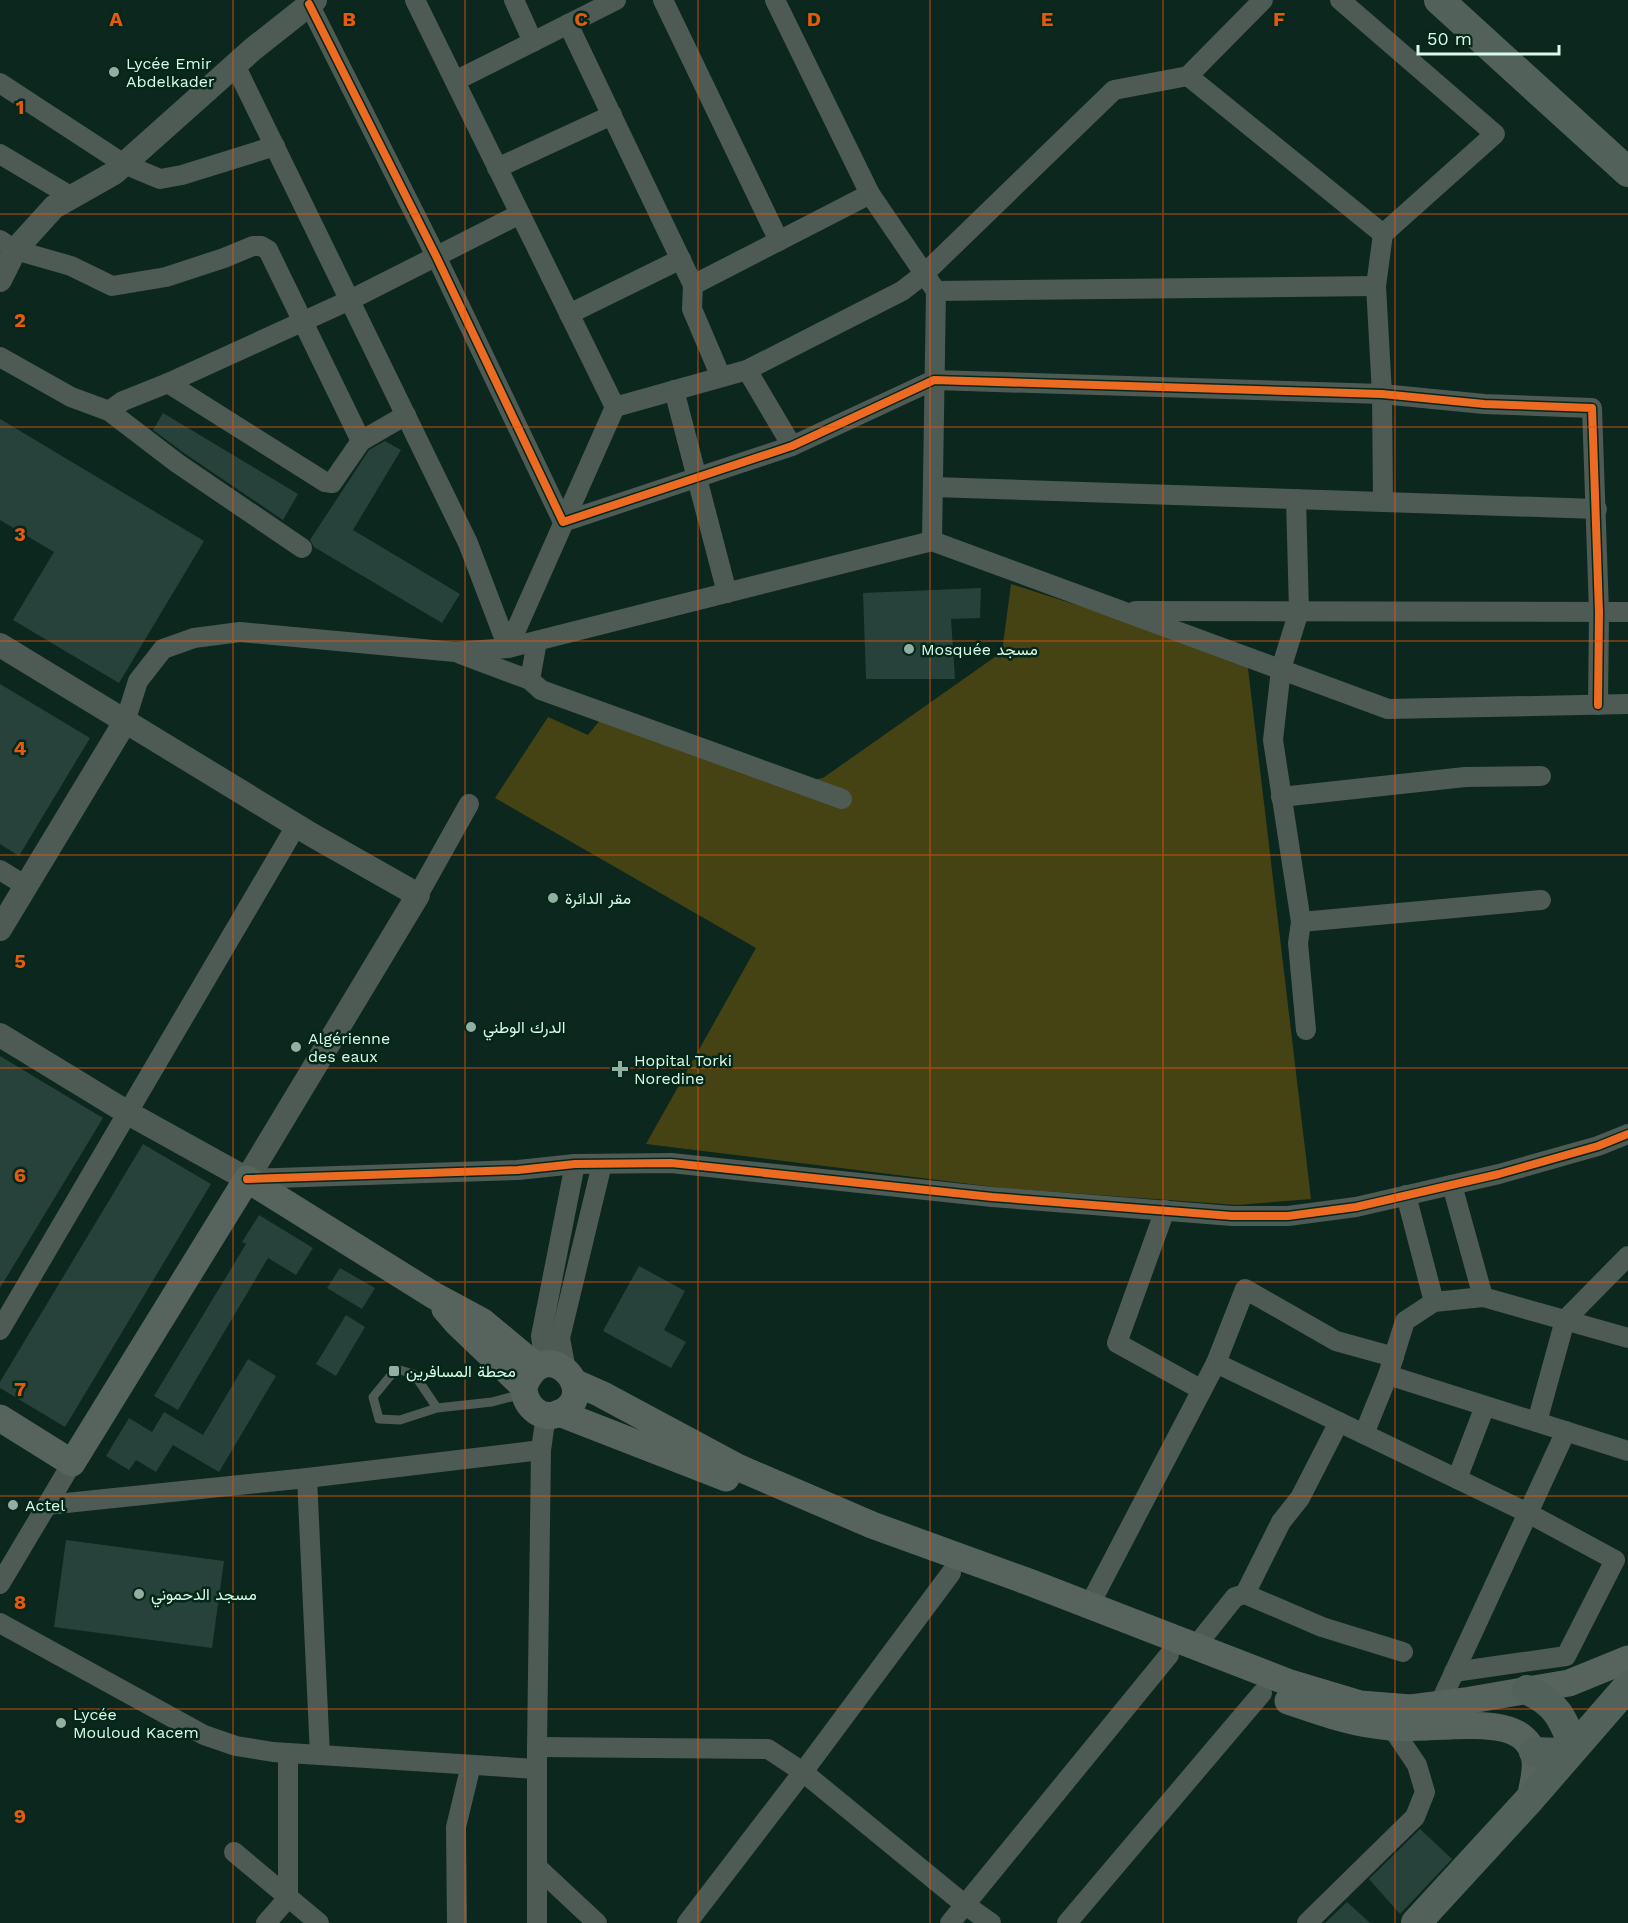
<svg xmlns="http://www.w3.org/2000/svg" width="1628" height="1923" font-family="'Work Sans',Vazirmatn,sans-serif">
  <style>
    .green { fill: #454313 }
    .building { fill: #26423a }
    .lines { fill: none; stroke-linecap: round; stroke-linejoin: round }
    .service { stroke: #4e5a54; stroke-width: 9 }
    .minor { stroke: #4e5a54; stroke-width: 20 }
    .tertiary { stroke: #4e5a54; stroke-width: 24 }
    .secondary { stroke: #57645e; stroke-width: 27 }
    .primary { stroke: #52625b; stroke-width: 30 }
    .cycleway-casing { stroke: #052719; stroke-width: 11 }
    .cycleway { stroke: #ed6a23; stroke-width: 8 }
    .grid { fill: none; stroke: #e8590c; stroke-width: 1.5; stroke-opacity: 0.55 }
    .poi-dot { fill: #92b0a2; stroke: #052719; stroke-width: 2 }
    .labels { text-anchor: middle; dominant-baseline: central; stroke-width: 5; stroke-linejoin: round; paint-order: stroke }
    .poi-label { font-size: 16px; fill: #dafae9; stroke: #052719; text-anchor: start }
    .grid-label { font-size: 20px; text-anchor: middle; font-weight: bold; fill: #e8590c; stroke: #052719; stroke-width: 5; stroke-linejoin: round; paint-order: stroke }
  </style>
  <rect width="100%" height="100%" fill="#0c271d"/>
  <path class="green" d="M1011,584L1247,660L1311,1199L1237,1205L1002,1188L646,1144L756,948L495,798L548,717L588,735L604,715L799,782L823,778L1002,652Z"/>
  <g class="building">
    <path d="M163,413L298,494L283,520L184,453L153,430Z"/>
    <path d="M0,419L204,541L119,683L13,620L54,552L0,520Z"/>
    <path d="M385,441L401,450L353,530L460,594L442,623L314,547L310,540L369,450Z"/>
    <path d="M981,588L980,618L951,619L955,679H866L863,593Z"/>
    <path d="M0,684L90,738L19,856L0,844Z"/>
    <path d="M0,1056L103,1118L0,1288Z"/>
    <path d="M143,1144L211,1184L65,1427L0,1388V1382Z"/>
    <path d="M259,1215L313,1248L296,1275L268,1258L178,1410L154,1396L246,1244L242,1242Z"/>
    <path d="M639,1266L685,1291L664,1330L686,1342L671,1368L603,1331Z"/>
    <path d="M340,1268L375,1288L362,1309L327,1288Z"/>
    <path d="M346,1315L365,1327L336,1376L316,1364Z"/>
    <path d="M248,1359L276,1376L219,1472L173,1445L156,1472L136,1460L129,1470L106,1456L129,1418L152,1432L164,1412L203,1435Z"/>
    <path d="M66,1540L224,1561L212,1648L54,1627Z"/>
    <path d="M1420,1829L1452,1859L1400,1914L1369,1879Z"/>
    <path d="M1347,1902L1370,1923H1325Z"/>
  </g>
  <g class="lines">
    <path class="service" d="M437,1408L414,1374L396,1369L373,1397L379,1419L400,1420L437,1408L492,1402L522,1394"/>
    <g class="minor">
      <path d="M514,0L533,42"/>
      <path d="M663,0L779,241"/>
      <path d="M309,4L436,256L563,522L792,446L934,380L1382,394L1484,404L1592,408L1599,612L1598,705"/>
      <path d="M568,24L693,285L870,194"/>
      <path d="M235,65L468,543L508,648L615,407L415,0"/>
      <path d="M1188,76L1383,234L1495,134L1340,0"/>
      <path d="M455,81L616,0"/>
      <path d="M0,83L124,164L160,179L182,175L275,146"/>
      <path d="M0,154L72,197"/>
      <path d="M497,168L612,115"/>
      <path d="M1383,234L1376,286L1382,394L1383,502"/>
      <path d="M0,240L15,250L71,266L112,286L166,277L224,258L253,246H261L268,250L361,441"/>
      <path d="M693,285L692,309L721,377"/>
      <path d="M936,291L1376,286"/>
      <path d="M569,314L681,259"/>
      <path d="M0,357L71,397L109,411L177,463L302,548"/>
      <path d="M747,370L792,446"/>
      <path d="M168,383L325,482L332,483L361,441L406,415"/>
      <path d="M674,390L727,593"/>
      <path d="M615,407L747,370L902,291L924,274L1114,90L1188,76L1263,0"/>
      <path d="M109,411L123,401L168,383L350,300L520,214"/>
      <path d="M933,487L1597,509"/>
      <path d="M1296,499L1299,611L1281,669L1273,740L1301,922L1298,943L1306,1030"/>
      <path d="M932,541L1388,709L1628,704"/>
      <path d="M1135,611L1628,612"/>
      <path d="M537,641L530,680L541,690L842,799"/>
      <path d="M460,654L530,680"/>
      <path d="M125,722L138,681L163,649L194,638L240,632L455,652L508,648L932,541L936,291L870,194L775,0"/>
      <path d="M1281,797L1465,777L1541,776"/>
      <path d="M0,870L26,886"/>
      <path d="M418,895L469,804"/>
      <path d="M1301,922L1541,900"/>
      <path d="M247,1179L518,1170L575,1164L671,1163L992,1197L1232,1216H1288L1356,1207L1499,1174L1598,1146L1628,1134"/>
      <path d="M1452,1185L1483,1297"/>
      <path d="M1406,1195L1434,1302"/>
      <path d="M1165,1210L1117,1343L1202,1390"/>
      <path d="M0,1330L296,826"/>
      <path d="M1628,1338L1483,1297L1434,1302L1405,1321L1388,1375L1628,1451"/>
      <path d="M1216,1363L1245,1289L1336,1341L1394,1357"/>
      <path d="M545,1364L541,1336L575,1164"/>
      <path d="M566,1370L560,1338L602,1164"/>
      <path d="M1537,1422L1565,1320L1628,1256"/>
      <path d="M1364,1434L1388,1375"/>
      <path d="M307,1478L320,1755"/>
      <path d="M1457,1479L1485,1406"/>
      <path d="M47,1505L307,1478L541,1450"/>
      <path d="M0,1584L72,1463"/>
      <path d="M1245,1594L1281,1522L1300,1498L1339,1422"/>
      <path d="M1089,1606L1216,1363L1528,1513L1615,1560L1566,1656L1454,1672"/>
      <path d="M0,1623L204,1735L236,1746L273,1752L536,1769"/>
      <path d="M1195,1647L1235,1597L1245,1594L1322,1627L1403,1652"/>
      <path d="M1439,1705L1566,1431"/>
      <path d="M537,1747L768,1749L803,1772L964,1904L991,1923"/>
      <path d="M234,1852L319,1923"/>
      <path d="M537,1867L597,1923"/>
      <path d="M266,1923L288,1898V1753"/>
      <path d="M457,1923L456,1827L471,1765"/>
      <path d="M537,1923V1747L541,1450L546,1415"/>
      <path d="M687,1923L803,1772L951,1573"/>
      <path d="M950,1923L1169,1655"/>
      <path d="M1067,1923L1262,1693"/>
      <path d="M1307,1923L1415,1817L1425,1792L1417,1765L1392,1728"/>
    </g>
    <g class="tertiary">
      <path d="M0,280L15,250L54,207L114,173L253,49L315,0"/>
      <path d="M0,645L312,835L418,895L247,1179L128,1113L0,1035"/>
      <path d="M0,929L125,722"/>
    </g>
    <g class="secondary">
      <path d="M445,1309L457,1323L524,1387C524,1404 539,1421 558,1414C605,1395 545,1329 524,1387"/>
      <path d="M574,1382L601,1394L737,1467L872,1525L1029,1582L1290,1683L1360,1704L1411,1708L1465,1701L1569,1683L1628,1659"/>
      <path d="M559,1413L726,1478"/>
      <path d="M0,1418L72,1463L247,1179L433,1295L483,1322L537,1367"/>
      <path d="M1288,1701C1323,1713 1353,1724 1390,1727C1424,1731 1494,1716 1521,1736C1543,1753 1534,1777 1530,1799"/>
    </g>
    <g class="primary">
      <path d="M1439,0L1628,172"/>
      <path d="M1527,1690C1556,1702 1563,1719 1574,1747L1561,1753L1534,1752"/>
      <path d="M1416,1923L1530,1799L1628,1686"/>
    </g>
    <g class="cycleway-casing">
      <g id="cycleway">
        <path d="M309,4L436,256L563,522L792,446L934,380L1382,394L1484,404L1592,408L1599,612L1598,705"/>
        <path d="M247,1179L518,1170L575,1164L671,1163L992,1197L1232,1216H1288L1356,1207L1499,1174L1598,1146L1628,1134"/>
      </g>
    </g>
    <use href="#cycleway" class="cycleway"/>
  </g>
  <path class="grid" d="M233,0V1923M465,0V1923M698,0V1923M930,0V1923M1163,0V1923M1395,0V1923M0,214H1628M0,427H1628M0,641H1628M0,855H1628M0,1068H1628M0,1282H1628M0,1496H1628M0,1709H1628"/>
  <g class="poi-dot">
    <circle cx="114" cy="72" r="6"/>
    <circle cx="909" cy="649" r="6"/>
    <circle cx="553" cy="898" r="6"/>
    <circle cx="471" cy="1027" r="6"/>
    <circle cx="296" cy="1047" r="6"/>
    <path d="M617 1060h6v6h6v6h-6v6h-6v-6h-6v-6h6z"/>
    <rect x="388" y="1365" width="12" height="12" rx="3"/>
    <circle cx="13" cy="1505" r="6"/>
    <circle cx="139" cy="1594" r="6"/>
    <circle cx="61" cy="1723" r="6"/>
  </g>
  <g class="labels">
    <g class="poi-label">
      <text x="126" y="63">Lycée Emir<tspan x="126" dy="18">Abdelkader</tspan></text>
      <text x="921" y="649">Mosquée مسجد</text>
      <text x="565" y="898">مقر الدائرة</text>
      <text x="483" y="1027">الدرك الوطني</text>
      <text x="308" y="1038">Algérienne<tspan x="308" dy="18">des eaux</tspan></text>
      <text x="634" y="1060">Hopital Torki<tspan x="634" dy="18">Noredine</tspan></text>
      <text x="406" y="1371">محطة المسافرين</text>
      <text x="25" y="1505">Actel</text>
      <text x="151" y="1594">مسجد الدحموني</text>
      <text x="73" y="1714">Lycée<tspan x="73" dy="18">Mouloud Kacem</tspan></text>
    </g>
  </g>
  <g class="grid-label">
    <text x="116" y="26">A</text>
    <text x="349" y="26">B</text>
    <text x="581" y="26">C</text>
    <text x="814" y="26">D</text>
    <text x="1047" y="26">E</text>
    <text x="1279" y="26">F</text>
    <text x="20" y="114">1</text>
    <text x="20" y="327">2</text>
    <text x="20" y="541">3</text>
    <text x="20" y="755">4</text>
    <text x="20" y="968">5</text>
    <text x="20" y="1182">6</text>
    <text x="20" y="1396">7</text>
    <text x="20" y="1609">8</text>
    <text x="20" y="1823">9</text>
  </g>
  <path d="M1418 45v9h141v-9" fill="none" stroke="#dafae9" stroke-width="3"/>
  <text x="1427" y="45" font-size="18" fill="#dafae9" stroke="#052719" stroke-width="4.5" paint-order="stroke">50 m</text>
</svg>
